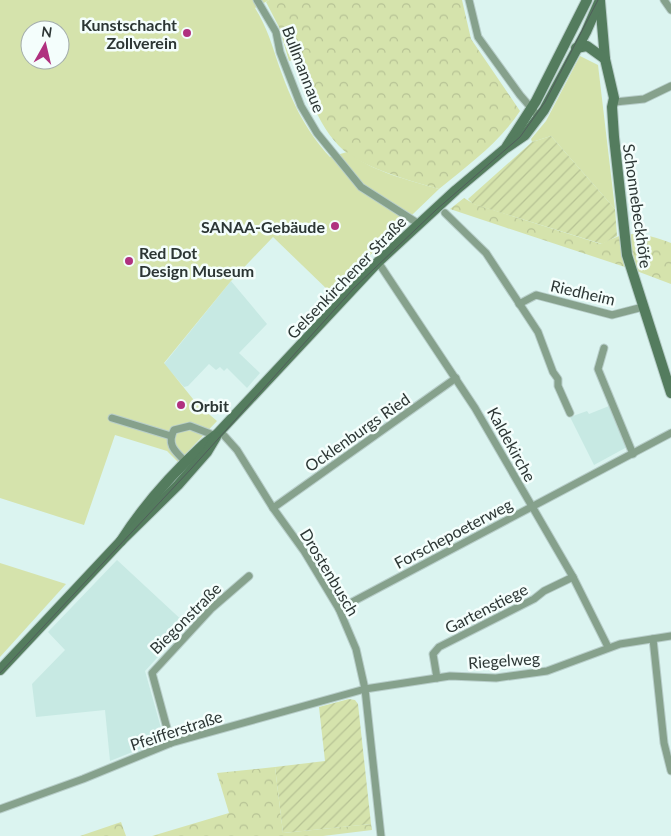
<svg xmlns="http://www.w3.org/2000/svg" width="671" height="836" font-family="Lato,sans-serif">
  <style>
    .built { fill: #c7e9e3 }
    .forest { fill: url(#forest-crowns) }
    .park { fill: #d5e3ac; fill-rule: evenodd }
    .garden { fill: url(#garden-furrows) }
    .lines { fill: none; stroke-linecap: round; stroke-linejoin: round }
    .street-casing { stroke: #b8ceca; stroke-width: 9 }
    .secondary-casing { stroke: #b8ceca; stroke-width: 12 }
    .street { stroke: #86a18c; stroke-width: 7 }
    .secondary { stroke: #547c5e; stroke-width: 10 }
    .tram { stroke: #515e5c; stroke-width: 1 }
    .poi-dot { fill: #b0317f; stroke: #f4fefc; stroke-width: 2 }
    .labels { text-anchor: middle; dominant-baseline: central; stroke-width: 5; stroke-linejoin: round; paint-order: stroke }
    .poi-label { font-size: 16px; font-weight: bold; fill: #2c3634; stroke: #f4fefc; text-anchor: end }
    .street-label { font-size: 16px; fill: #2c3634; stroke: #f4fefc }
  </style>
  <defs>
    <pattern id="forest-crowns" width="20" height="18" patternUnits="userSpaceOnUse" patternTransform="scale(1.25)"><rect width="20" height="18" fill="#d5e3ac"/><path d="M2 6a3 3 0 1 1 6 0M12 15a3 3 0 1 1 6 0" fill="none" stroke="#b7c395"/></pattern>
    <pattern id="garden-furrows" width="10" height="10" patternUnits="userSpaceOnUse" patternTransform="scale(1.25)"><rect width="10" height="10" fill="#d5e3ac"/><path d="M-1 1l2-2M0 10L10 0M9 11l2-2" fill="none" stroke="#b7c395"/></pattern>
  </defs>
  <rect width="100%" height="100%" fill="#dbf4f0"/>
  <g class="built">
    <path d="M231,281L267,324L239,353L260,373L247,388L227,368L224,371L220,367L216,370L209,364L188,386L184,387L164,364Z"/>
    <path d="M609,406L627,447L594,465L570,417L587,411L589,414Z"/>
    <path d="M117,560L187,625L145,671L163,735L160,741L110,761L105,710L36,717L32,684L65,650L48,632Z"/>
  </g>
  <g class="forest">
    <path d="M269,0H462L471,39L520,111C499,143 468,165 439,189C411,181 382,173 356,159C322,140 308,94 296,59L289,61L279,27L266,2Z"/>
    <path d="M464,198L474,204L601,244C629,229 643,233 671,243V284L634,270L450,209Z"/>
    <path d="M275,767L283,833L371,824L372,830L323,836H152L229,813L217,773Z"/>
    <path d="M121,822L126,836H80Z"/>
  </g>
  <g class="park">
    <path d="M0,0H269L255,8C267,27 272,45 279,66C291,100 305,130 330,157L347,152C374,172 408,180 439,189L361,264L332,294L273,237L231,281L164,363L197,404L217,421L178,462L167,451L115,435L84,525L0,498ZM30,30H60V60H30Z"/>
    <path d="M580,56L598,65L615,209L551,136L532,142L531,139L546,121Z"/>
    <path d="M0,563L66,584L0,657Z"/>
  </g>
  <g class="garden">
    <path d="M551,136L615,209L617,236L602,244L473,204L468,199L532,142Z"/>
    <path d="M349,699L355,700L358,704L371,824L283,833L275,767L325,761L319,707Z"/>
  </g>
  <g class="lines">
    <g class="street-casing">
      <g id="street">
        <path d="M257,0L276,32L280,52L301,106L317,133L361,187L419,224"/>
        <path d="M469,0L478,37L520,95L539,117"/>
        <path d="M664,0L671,10"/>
        <path d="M615,102L644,99L671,86"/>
        <path d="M445,213L486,253L538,332L553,372L558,379V386L570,413"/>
        <path d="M378,262L475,408L573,577L608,647"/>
        <path d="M519,304L536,295L612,315L643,307"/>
        <path d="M604,348L598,369L633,454"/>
        <path d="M112,418L171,436"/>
        <path d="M220,431L237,450L273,508L304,551L339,609L356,649L365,689L381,836"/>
        <path d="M186,462C176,452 166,445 174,430L190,426L216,436"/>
        <path d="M273,508L456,378"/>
        <path d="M339,609L671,433"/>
        <path d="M653,639L664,743L671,771"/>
        <path d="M437,678L433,654L439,647L534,599L544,591L573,577"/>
        <path d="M171,743L152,673L212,608L249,576"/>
        <path d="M0,809L83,779L171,743L365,689L450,676L496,678L547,671L620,644L671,636"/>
      </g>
    </g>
    <g class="secondary-casing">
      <g id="secondary">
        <path d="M600,1L605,59L614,98L612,107L614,137L627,255L671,393"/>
        <path d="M576,48L587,46L605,59"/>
        <path d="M507,146L536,101L587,0"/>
        <path d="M121,541C143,506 172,474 202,446C208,440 215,437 220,431L378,262L456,190L506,148L525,135L544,110L586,32L600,0"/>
        <path d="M0,670L121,541L178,485L207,452L216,437"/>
      </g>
    </g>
    <use href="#street" class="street"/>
    <use href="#secondary" class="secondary"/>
    <path class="tram" d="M0,673L191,469L354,288L436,210L520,137L545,102L598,0"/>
  </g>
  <g class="poi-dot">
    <circle cx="187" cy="33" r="5"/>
    <circle cx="335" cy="226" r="5"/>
    <circle cx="129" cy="261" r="5"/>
    <circle cx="181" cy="405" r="5"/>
  </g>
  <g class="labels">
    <g class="poi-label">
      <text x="177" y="24">Kunstschacht<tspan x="177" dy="18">Zollverein</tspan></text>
      <text x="325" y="226">SANAA-Gebäude</text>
      <text x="139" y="252" text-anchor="start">Red Dot<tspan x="139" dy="18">Design Museum</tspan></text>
      <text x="191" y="405" text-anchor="start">Orbit</text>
    </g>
    <g class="street-label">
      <text transform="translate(304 69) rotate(69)">Bullmannaue</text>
      <text transform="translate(638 206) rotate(82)">Schonnebeckhöfe</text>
      <text transform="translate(346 277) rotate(-46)">Gelsenkirchener Straße</text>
      <text transform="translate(583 292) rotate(13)">Riedheim</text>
      <text transform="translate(357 432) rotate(-35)">Ocklenburgs Ried</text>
      <text transform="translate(512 444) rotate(61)">Kaldekirche</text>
      <text transform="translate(453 533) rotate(-28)">Forschepoeterweg</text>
      <text transform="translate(330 572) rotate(59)">Drostenbusch</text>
      <text transform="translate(486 608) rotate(-27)">Gartenstiege</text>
      <text transform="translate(185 618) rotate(-45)">Biegonstraße</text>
      <text transform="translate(504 660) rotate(-4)">Riegelweg</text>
      <text transform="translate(176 730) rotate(-18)">Pfeifferstraße</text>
    </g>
  </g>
  <g transform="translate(45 45) rotate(8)"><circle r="24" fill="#f4fefc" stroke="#a4aeac"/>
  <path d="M0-4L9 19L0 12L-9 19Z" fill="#b0317f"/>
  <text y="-8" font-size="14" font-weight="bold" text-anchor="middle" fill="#2c3634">N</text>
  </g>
</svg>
